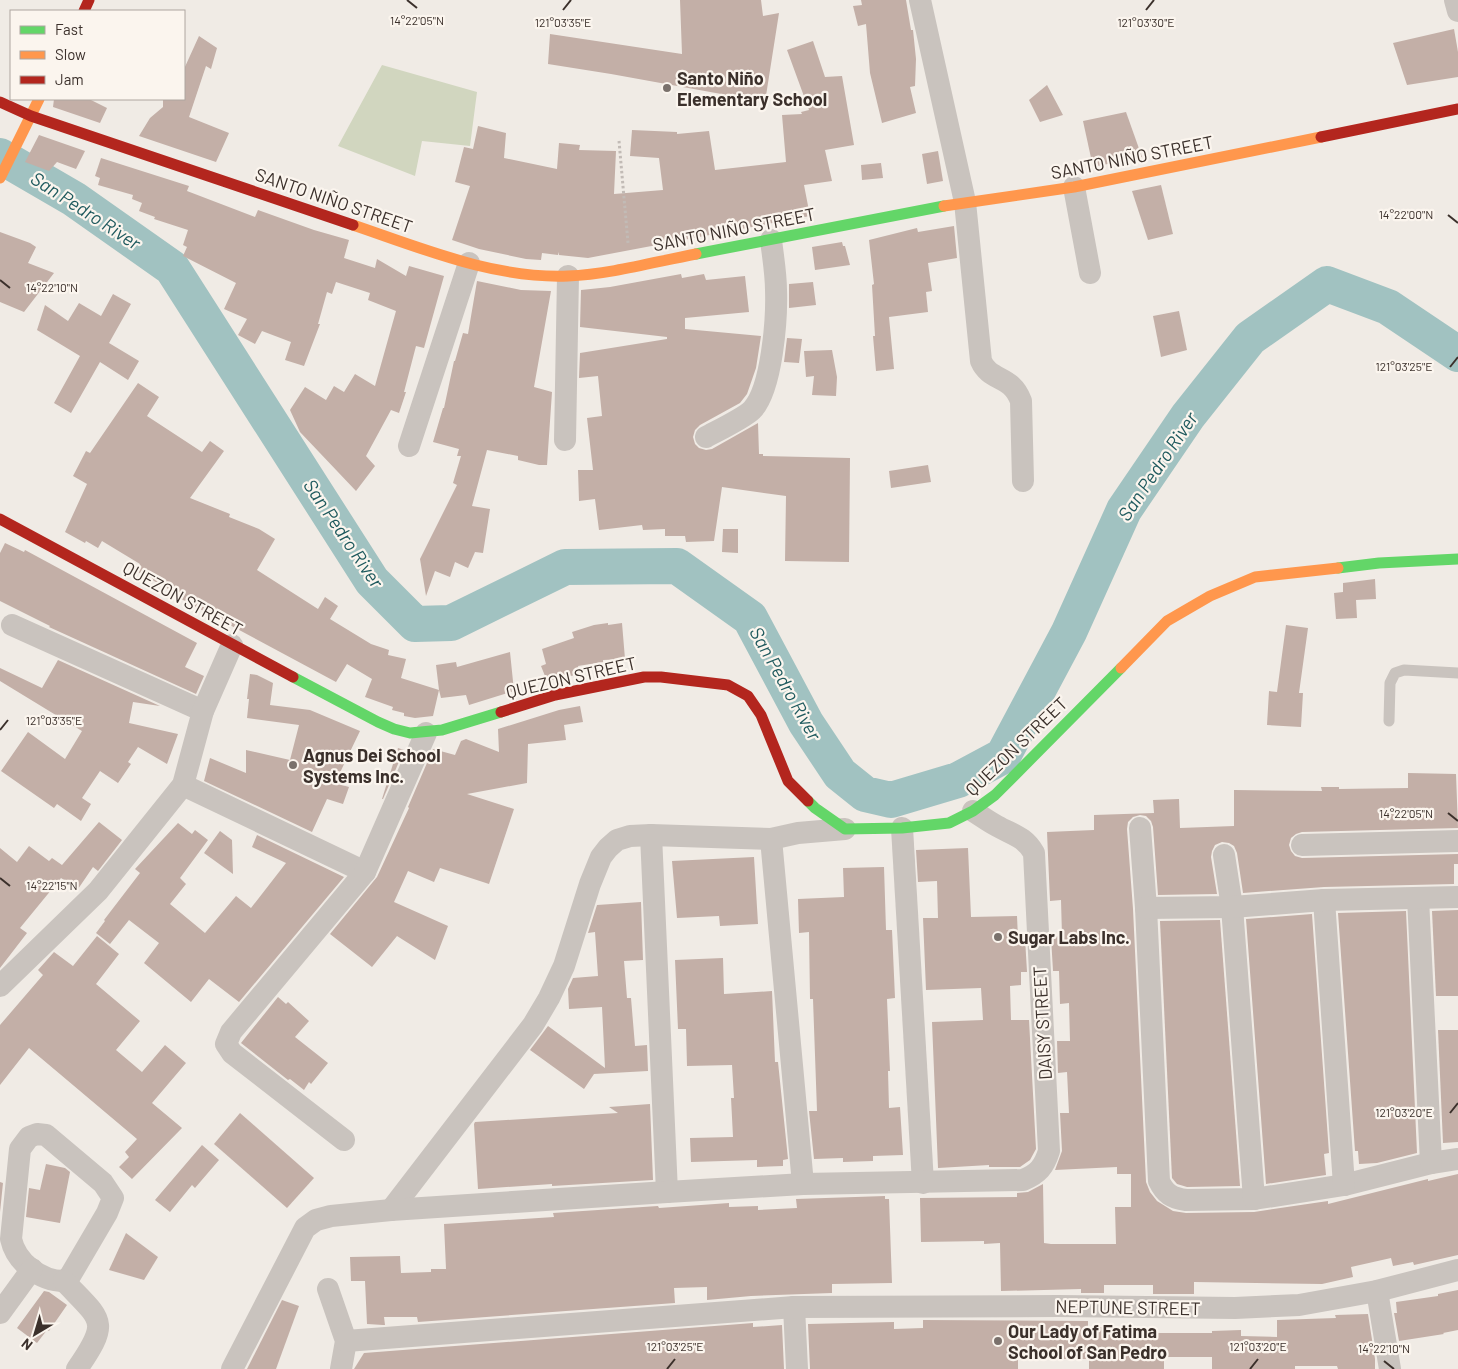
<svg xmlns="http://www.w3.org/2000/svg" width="1458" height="1369" font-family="Barlow,sans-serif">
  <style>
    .green { fill: #d1d6bf }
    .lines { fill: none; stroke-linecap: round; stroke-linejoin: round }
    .river { stroke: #a1c2c1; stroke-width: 36 }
    .building { fill: #c3afa7 }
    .path { stroke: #c2bbb6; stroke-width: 3; stroke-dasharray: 2.5 2.5; stroke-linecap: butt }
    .lane { stroke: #c9c3be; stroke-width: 11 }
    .street { stroke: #c9c3be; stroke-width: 22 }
    .fast { stroke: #63d668; stroke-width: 11 }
    .slow { stroke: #ff974d; stroke-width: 11 }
    .jam { stroke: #b3261e; stroke-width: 11 }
    .ticks { fill: none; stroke: #3b302b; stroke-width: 2 }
    .poi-dot { fill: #7a716c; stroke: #fbf5ee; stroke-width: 2 }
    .labels { text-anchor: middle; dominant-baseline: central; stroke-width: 4.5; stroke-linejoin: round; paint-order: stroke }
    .poi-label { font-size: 18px; font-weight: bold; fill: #3b302b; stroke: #fbf5ee; text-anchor: start }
    .street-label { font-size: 18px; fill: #3b302b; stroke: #fbf5ee }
    .water-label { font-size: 19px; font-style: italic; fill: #1f5a5e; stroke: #fbf5ee }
    .ticks-label { font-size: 12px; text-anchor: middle; fill: #3b302b; stroke: #fbf5ee; stroke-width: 4.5; stroke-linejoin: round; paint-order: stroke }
  </style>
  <rect width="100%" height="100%" fill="#f0ebe5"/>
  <path class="green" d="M382,65L477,92L470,146L422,141L415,176L338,146Z"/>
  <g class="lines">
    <path class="river" d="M0,156L74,199L172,268L372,581L415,624L451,623L565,567L677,566L750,618L806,723L840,774L865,794L891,800L958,780L1003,756L1069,632L1124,510L1188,416L1250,338L1327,284L1388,307L1458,354"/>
  </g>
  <g class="building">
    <path d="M680,0H761L763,16L779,13L765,102L611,74L548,64L550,34L682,54Z"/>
    <path d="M861,0H906L911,30H913L916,59L915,86L910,87L916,113L882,123L870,73L866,24L858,26L853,6L862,5Z"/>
    <path d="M1454,29L1458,52V77L1407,85L1393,43Z"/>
    <path d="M199,36L217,48L211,69L206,66L189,117L229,133L216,162L139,136L150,118L163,107V99H184V69Z"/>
    <path d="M813,41L825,77L842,76L854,145L825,150L832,181L804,185L810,216L588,258L559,255V252L558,255L542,253L541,260L526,259L479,249L452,240L470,186L455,182L464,147L473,149L478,126L506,133L504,158L557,169L559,143L580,145L579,150L616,151L614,194L663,190L659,158L630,156L632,130L677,132V134L709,131L715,170L786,162L782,115L802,114L801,112L809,110L787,50Z"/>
    <path d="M1047,85L1063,115L1040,122L1029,100Z"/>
    <path d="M54,99H89L107,108L100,123L53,107Z"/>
    <path d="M1126,112L1142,157L1093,167L1083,121Z"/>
    <path d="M39,135L85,151L76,169L57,162L49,171L25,162Z"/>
    <path d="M938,151L943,181L927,184L922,154Z"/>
    <path d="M101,158L189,186L187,191L255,217L258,210L314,230L349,240L344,258L375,268L377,259L406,276L409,266L444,276L424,348L416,346L404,392H406L399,413L391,410L366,456L375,466L356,491L300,432L290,410L305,387L326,400L334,386L344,392L355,374L375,386L396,311L368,300L370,293L336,282L332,294L327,292L318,324H320L304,366L285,360L291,342L262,331L255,344L238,335L247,319L224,309L236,283L183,256L187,247L183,245L188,230L154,219L155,217L139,211L142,203L132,199L133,195L98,185L100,178L95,176Z"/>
    <path d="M881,163L883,178L862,180L861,165Z"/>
    <path d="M1161,185L1173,234L1148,240L1132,191Z"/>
    <path d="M954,226L957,258L928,263L932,291L926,292L928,312L889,317L894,369L876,371L873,336H875L872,285L874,284L869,240L917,228L918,232Z"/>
    <path d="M0,232L30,243L36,247L28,263L54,273L24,312L0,302Z"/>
    <path d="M842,242L843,246H845L850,265L815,270L812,247Z"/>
    <path d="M681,274L682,278L704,274L706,280L745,276L749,312L685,318V329L761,336L756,368L747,394L740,403L700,425L695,430L693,437L695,444L699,448L706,450L712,449L758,423L759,454H763V456L850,458L849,562L785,561L786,496L722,487L714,541L686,542L685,536H665V529L643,530L642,525L599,530L595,499L579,501L578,470H593L587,418L602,416L598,376L579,378L580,353L667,339V337L580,327L581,290L610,287Z"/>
    <path d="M477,281L521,290L551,291L534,387L552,392L547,465H539L518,460V456L487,450L472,506L490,509L483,553L475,552L468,568L455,562L450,577L435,571L426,596L420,559L457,485L453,483L461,456H457L459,449L433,442L443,408H444L454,361H455L463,333L468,334Z"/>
    <path d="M813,282L816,305L789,308V284Z"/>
    <path d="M113,294L131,304L109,343L139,361L128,380L100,362L71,413L54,403L80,356L37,330L45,305L68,321L79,303L101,316Z"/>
    <path d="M1179,311L1187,350L1161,357L1153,316Z"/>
    <path d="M787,338L802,339L799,363L784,362Z"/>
    <path d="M832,350L837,377L836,396L812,395L814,376L806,377L804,351Z"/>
    <path d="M138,383L159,397L147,416L202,452L210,441L224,451L190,498L230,514L229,517L259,529L275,539L257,570L318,609L325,597L338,606L330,619L371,644L389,650L388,655L406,659L401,678L439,690L436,665L456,662L457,667L510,652L514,691L469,705L466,695L441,698L439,690L433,716L415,718L404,716V713L392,710L393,707L365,697L372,679L347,664L336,682L170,593L172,591L136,571L140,564L102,541L98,548L86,541L85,543L65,532L87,484L73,476L86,451L90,453Z"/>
    <path d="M928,465L931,482L891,488L889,471Z"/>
    <path d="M723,529H738V553L722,552Z"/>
    <path d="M5,543L24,552L25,550L197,643L185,667L204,676L196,694L49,627L50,626L0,601V553Z"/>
    <path d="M1375,579L1376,599L1356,600L1357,618L1336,619L1334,593L1343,592V583Z"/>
    <path d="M608,623V625L622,623L625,659L603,660V662L578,666L580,674L547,681L541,666L546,664L542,649L574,638L572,632L594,625Z"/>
    <path d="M1286,625L1308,628L1299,693H1303L1301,727L1267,725L1269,691L1277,692Z"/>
    <path d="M58,660L160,706L133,702L129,723L178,734L167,764L138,747L128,762L131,764L118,783L100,771L82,798L91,804L81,821L57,804L54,808L1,771L28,732L65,759L82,731L0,681V668L42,688Z"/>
    <path d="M250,674L257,675L273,683L270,705L310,710L360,731L335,783L349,787L343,804L327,799L312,832L204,781L210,758L246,773V750L290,760L299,725L247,718L249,699H247Z"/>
    <path d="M580,706L583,722L564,725L566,740L528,744L527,783L467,794L514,809L489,884L440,868L434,882L408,871L394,902L448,926L435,960L397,936L372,967L330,934L377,877L409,808L408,807L433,749L455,755L461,741L466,739L499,752L498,729L559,710Z"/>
    <path d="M398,748L404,750L383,799H382Z"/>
    <path d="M1408,773L1456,774L1458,828L1302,832L1296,834L1291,838L1289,845L1291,851L1295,856L1302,858L1458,854V864H1454V884L1324,887L1243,893L1237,853L1234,846L1229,843L1222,842L1215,845L1212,851L1211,857L1217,894L1158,895L1153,827L1151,821L1146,816L1140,815L1133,817L1128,822L1127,829L1133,909L1146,1182L1150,1192L1157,1201L1173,1211L1186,1213L1254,1212L1328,1201V1204L1428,1179V1181L1458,1174V1255L1414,1265L1413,1262L1393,1266L1391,1258L1351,1267L1353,1277L1322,1284L1194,1282V1294H1153V1285H1104V1293H1081V1289L1001,1291L1000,1243L984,1244V1241L921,1242L920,1198L1017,1197V1193L1028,1192L1043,1184L1044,1243L1051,1244H1116L1115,1207H1131V1174H1117V1167L1055,1170L1062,1151L1060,1113H1069L1067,1072L1058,1073L1057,1041H1070L1069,1003L1060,1004L1059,971H1053L1051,937L1062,936L1061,900L1050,901L1047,832L1094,830V815L1154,813L1153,800L1179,799L1180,828L1234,826V790L1322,791L1321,787H1339V789L1408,788Z"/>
    <path d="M99,822L122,840L98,871L93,867L78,889L61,878L20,928L27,933L0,968V848L17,862L29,846L49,861L52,858L62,865Z"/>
    <path d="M178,823L192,834L195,830L208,840L180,878L186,884L170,904L205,933L236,896L251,908L286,863L252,847L257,835L344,877L239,1002L209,979L191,1002L144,963L159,943L129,920L110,944L96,933L105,921L104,920L140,873L135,869Z"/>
    <path d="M220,831L232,840L233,874L204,853Z"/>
    <path d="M968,848L971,917L1017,916L1018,938H1025L1027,972H1021V985L1010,986L1011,1020H1029L1036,1149L1030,1160L1020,1167H989V1165L938,1168L932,1022L983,1020L981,988L926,990L923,918H938L937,881L918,882L916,850Z"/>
    <path d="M754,857L758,924L720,926L719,916L677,918L672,861Z"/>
    <path d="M884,867L886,930H892L895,998L887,999L890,1071H888L889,1108L900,1107L903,1155L873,1156V1161L843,1162V1158L814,1159L809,1111H817L813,999H810L809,932L799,933L798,899L844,897L843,868Z"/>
    <path d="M641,902L643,960L624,961L627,998H631L635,1046L647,1045L648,1071L594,1074L584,1089L530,1050L548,1026L605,1068L602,1007L569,1009L568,989L573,978L598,976L595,932L588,933L597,905Z"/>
    <path d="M1458,910V996H1436L1432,911Z"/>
    <path d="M1406,911L1417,1153L1377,1163L1359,1164L1358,1151H1355L1338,913Z"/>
    <path d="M1312,914L1329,1153L1324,1154L1326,1175L1266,1184L1246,919Z"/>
    <path d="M1220,920L1240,1186L1187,1187L1177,1184L1172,1178L1160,921Z"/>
    <path d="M97,936L119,954L96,984L140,1021L116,1050L142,1072L165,1045L186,1063L152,1103L182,1128L132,1179L119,1167L129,1157L125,1152L137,1139L29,1048L0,1085V1025L43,975L38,970L54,952L73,966Z"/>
    <path d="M723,958L724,994L772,991L775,1062H778L788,1159L783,1160V1166L757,1167V1160L691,1162L690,1138L733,1137L731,1098H734L732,1065L687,1066L686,1029H678L675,960Z"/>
    <path d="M278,997L286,1004L288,1002L309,1021L295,1037L328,1063L311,1084L309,1082L304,1090L290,1079L288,1080L241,1043Z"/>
    <path d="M1438,1030H1458V1142L1443,1143Z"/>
    <path d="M650,1104L653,1180L552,1186V1184L478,1189L474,1124L475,1122L618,1113L609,1107Z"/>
    <path d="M240,1113L314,1178L287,1208L214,1144Z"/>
    <path d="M202,1145L219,1160L195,1188L192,1185L170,1212L155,1200Z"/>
    <path d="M46,1164L65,1168L70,1172L60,1223L26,1217L29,1188L40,1190Z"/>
    <path d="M0,1182L3,1183L0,1212Z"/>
    <path d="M885,1196V1199H889L892,1283L832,1284V1293L751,1296L707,1300V1287L674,1288L675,1303L418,1322L417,1317H384L385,1325H383L367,1324L365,1281H351L350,1257L400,1256L401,1273L431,1272V1269H446L444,1224L554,1217L553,1213L658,1206L659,1208L729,1203V1207L758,1206V1210L797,1208L796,1199Z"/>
    <path d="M126,1233L158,1257L144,1280L109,1270Z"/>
    <path d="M1458,1290V1330L1443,1333L1444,1334L1399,1341L1394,1313H1397L1396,1302L1438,1296V1294Z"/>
    <path d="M44,1291L49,1292L67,1305L49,1331L47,1330L37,1343L17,1328Z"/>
    <path d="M282,1300L299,1306L276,1369H247Z"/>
    <path d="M1368,1314L1375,1359V1369H1338L1337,1366H1295V1369H1212V1357H1164V1369H1089V1359H1018V1369H810L808,1324L894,1322V1329L923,1328V1320L1088,1321V1327H1116V1330H1143V1333H1212V1331L1241,1330V1336L1277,1337V1320L1336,1318L1335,1315Z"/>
    <path d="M753,1323V1327L782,1325L784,1369H354L364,1353Z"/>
  </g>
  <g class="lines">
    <path class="path" d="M619,141L628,243"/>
    <path class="lane" d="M1389,721L1390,683L1395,673L1404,670L1458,673"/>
    <g class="street">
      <path d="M920,0L965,202L981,361C990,382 1011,374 1021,401L1023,481"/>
      <path d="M1455,0L1458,11"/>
      <path d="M1074,187L1090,273"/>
      <path d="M706,437C717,431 744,418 752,410C772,389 777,319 776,290C776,274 773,257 771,240"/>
      <path d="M565,440L568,276"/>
      <path d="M409,446L469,263"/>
      <path d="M12,625L203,711"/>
      <path d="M183,785L365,872L231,1032L226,1044L232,1053L344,1140"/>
      <path d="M902,828L923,1183"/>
      <path d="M1140,828L1146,908L1159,1181C1165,1194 1172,1198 1186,1200L1254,1199L1344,1185L1431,1163L1458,1159"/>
      <path d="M651,835L667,1192"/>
      <path d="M771,839L803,1184"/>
      <path d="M1302,845L1458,841"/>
      <path d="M1224,855L1232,907L1254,1199"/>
      <path d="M365,872L426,733"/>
      <path d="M1418,898L1431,1163"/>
      <path d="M1324,900L1344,1185"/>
      <path d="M1146,908L1232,907L1324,900L1458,897"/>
      <path d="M0,986L98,891L183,785L203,711L232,645"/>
      <path d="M37,1134L46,1135L103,1183L113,1198L107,1213L70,1276L64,1281C40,1281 16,1262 11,1239L20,1149L29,1137Z"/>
      <path d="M391,1210L533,1025L549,998L564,966L590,884L601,857L608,848L617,840L630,836L651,835L771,839L798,833L845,829"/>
      <path d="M64,1281C102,1321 111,1320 77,1369"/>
      <path d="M328,1289L346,1341L341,1369"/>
      <path d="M1377,1291L1390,1369"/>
      <path d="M794,1307L797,1369"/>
      <path d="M0,1313L32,1269"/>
      <path d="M346,1341L794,1307L1058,1306L1235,1308L1299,1305L1377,1291L1458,1270"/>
      <path d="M232,1369L305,1228L316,1220L331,1216L391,1210L667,1192L803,1184L1023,1180C1038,1174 1044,1167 1049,1151L1034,853C1024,836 1013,835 997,826C989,822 981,816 973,811"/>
    </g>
    <g class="fast">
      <path d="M696,254L944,206"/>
      <path d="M1338,568L1379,563L1458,559"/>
      <path d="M293,677L378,722L394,729L410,733L442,730L501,712"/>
      <path d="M808,801L815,808L845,829L902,828L949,823L973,811L995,795L1121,668"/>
    </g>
    <g class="slow">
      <path d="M0,178L39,99"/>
      <path d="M944,206L1074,187L1321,137"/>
      <path d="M353,225C421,248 494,279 568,276C611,274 654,262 696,254"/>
      <path d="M1121,668L1167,621L1210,596L1255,577L1338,568"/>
    </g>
    <g class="jam">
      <path d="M84,11L89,0"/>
      <path d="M0,102L31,116L353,225"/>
      <path d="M1321,137L1458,109"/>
      <path d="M0,519L293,677"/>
      <path d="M501,712L555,695L644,677H661L728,685L748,696L761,715L788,781L808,801"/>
    </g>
  </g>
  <path class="ticks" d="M407,0L417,8M563,10L571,0M1146,10L1154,0M1448,215L1458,223M0,280L10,288M1450,367L1458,357M0,730L8,720M1448,813L1458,821M0,878L10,886M1450,1113L1458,1103M1384,1361L1394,1369M667,1369L675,1359M1250,1369L1258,1359"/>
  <g class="poi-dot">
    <circle cx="667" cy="88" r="5"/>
    <circle cx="293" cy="765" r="5"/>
    <circle cx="998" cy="937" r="5"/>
    <circle cx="998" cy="1341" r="5"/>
  </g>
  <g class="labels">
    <g class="poi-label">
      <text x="677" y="78">Santo Niño<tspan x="677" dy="21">Elementary School</tspan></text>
      <text x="303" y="755">Agnus Dei School<tspan x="303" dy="21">Systems Inc.</tspan></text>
      <text x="1008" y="937">Sugar Labs Inc.</text>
      <text x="1008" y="1331">Our Lady of Fatima<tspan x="1008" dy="21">School of San Pedro</tspan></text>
    </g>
    <g class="street-label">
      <text transform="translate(1132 157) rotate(-11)">SANTO NIÑO STREET</text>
      <text transform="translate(334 200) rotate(19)">SANTO NIÑO STREET</text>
      <text transform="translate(734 229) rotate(-11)">SANTO NIÑO STREET</text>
      <text transform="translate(183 598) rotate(29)">QUEZON STREET</text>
      <text transform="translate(571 677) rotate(-13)">QUEZON STREET</text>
      <text transform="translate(1016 746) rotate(-44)">QUEZON STREET</text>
      <text transform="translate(1042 1023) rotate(-93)">DAISY STREET</text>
      <text transform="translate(1128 1307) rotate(1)">NEPTUNE STREET</text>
    </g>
    <g class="water-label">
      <text transform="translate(86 210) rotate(33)">San Pedro River</text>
      <text transform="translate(1157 466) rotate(-56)">San Pedro River</text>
      <text transform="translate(344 533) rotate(56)">San Pedro River</text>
      <text transform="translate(786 683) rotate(61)">San Pedro River</text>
    </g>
  </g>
  <g class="ticks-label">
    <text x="417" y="25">14°22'05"N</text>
    <text x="563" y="27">121°03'35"E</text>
    <text x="1146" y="27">121°03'30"E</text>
    <text x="1406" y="219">14°22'00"N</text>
    <text x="52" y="292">14°22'10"N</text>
    <text x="1404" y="371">121°03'25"E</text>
    <text x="54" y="725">121°03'35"E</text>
    <text x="1406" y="818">14°22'05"N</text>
    <text x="52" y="890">14°22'15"N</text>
    <text x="1404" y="1117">121°03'20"E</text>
    <text x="675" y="1351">121°03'25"E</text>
    <text x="1258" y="1351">121°03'20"E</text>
    <text x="1384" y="1353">14°22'10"N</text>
  </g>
  <rect x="10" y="10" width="175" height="90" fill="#fbf5ee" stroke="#aea6a0"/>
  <rect x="20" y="26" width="25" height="8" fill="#63d668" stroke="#aea6a0"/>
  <text x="55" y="35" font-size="15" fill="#3b302b">Fast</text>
  <rect x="20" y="51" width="25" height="8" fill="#ff974d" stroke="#aea6a0"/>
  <text x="55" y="60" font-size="15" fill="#3b302b">Slow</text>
  <rect x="20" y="76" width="25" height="8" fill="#b3261e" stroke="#aea6a0"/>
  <text x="55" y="85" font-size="15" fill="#3b302b">Jam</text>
  <g transform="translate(35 1334) rotate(218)" stroke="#fbf5ee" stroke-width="4" paint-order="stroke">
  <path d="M0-4L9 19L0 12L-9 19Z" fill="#3b302b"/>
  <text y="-8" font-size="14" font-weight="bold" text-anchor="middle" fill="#3b302b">N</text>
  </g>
</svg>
